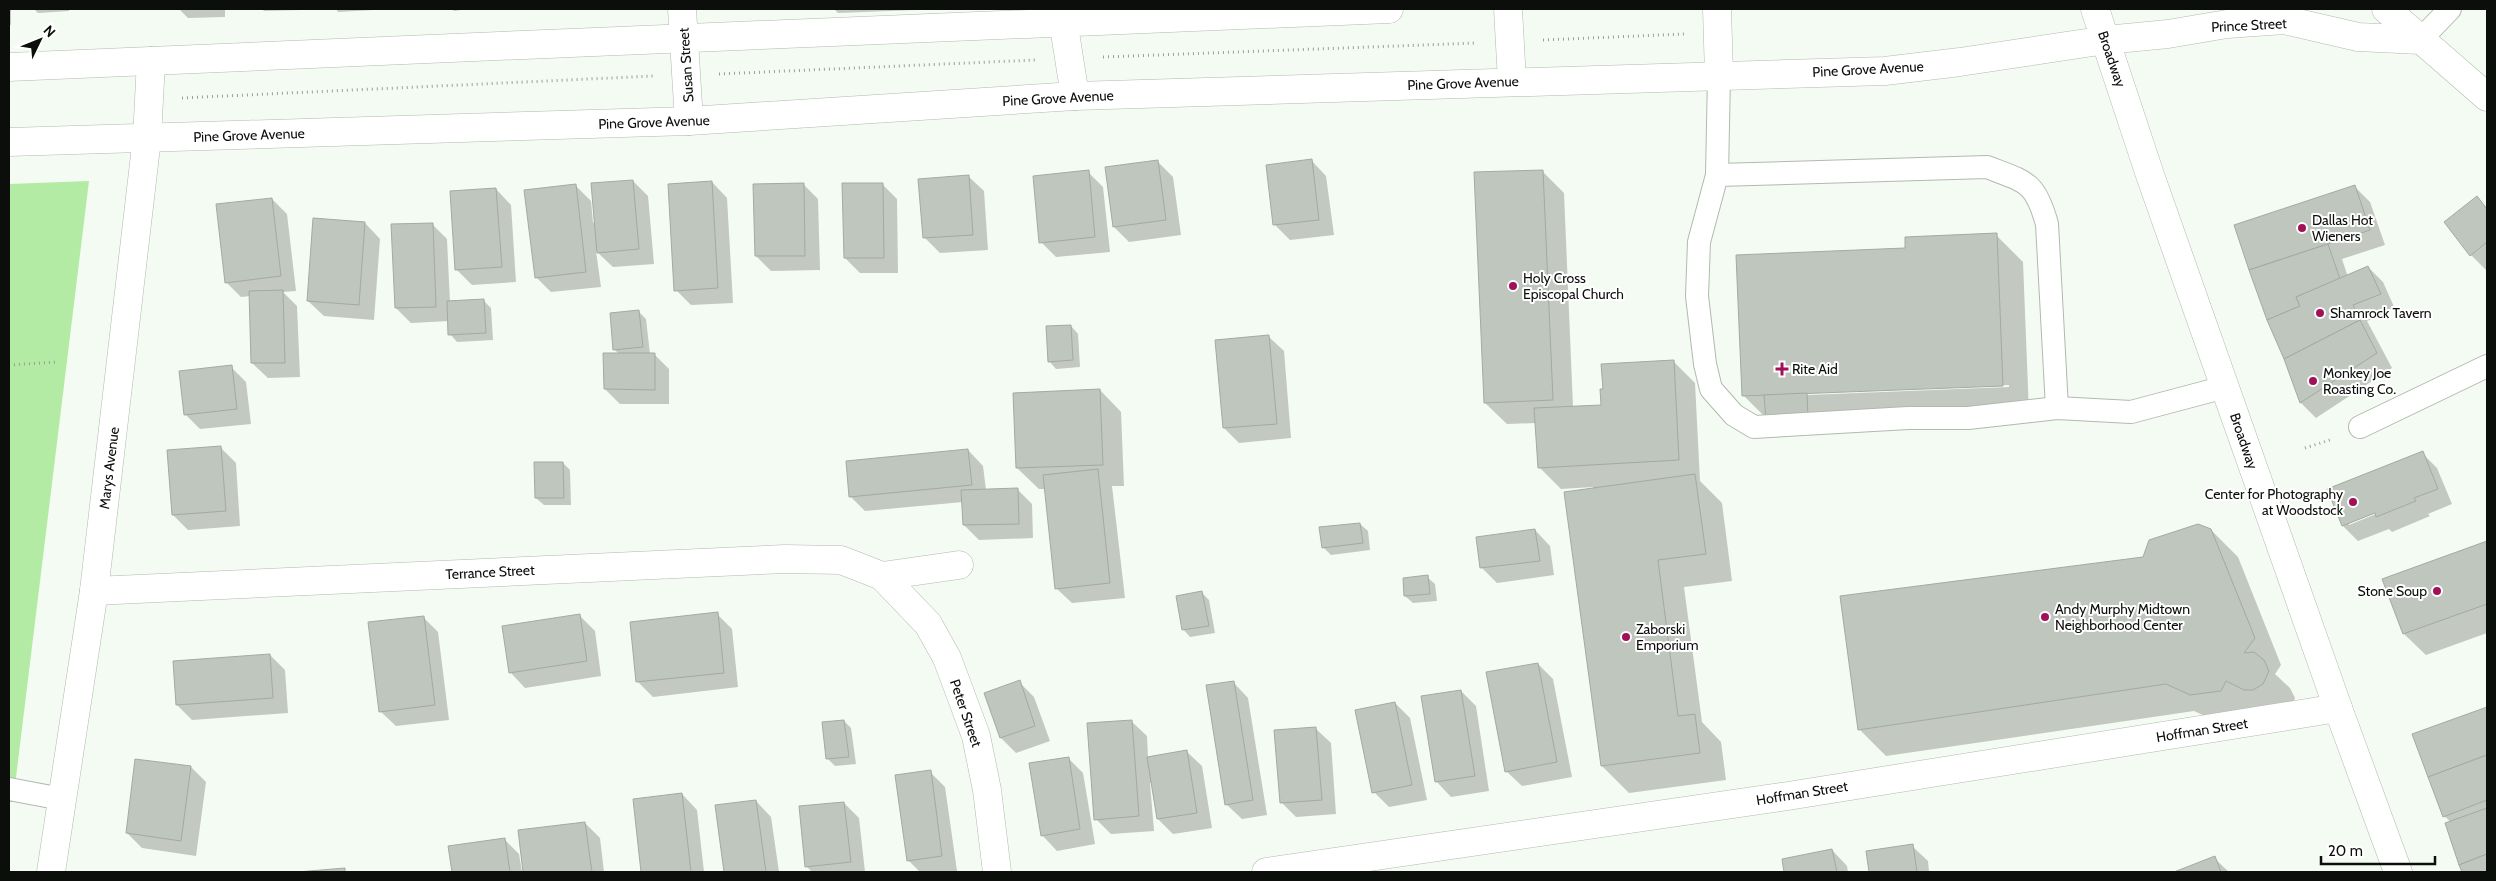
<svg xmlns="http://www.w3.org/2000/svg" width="2496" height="881" font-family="Cabin,sans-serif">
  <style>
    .green { fill: #b3eba4 }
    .shadow { fill: #0003; fill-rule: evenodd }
    .building { fill: #bfc6bd; stroke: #a3aaa2 }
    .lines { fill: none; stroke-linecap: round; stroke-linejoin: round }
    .lane-casing { stroke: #b2b9b0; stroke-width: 24 }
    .street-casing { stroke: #b2b9b0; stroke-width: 29 }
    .secondary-casing { stroke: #b2b9b0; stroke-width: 29 }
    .highway-casing { stroke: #b2b9b0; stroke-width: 29 }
    .path { stroke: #9a9f98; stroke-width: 3; stroke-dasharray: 1 4; stroke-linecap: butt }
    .lane { stroke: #fff; stroke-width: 22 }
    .street { stroke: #fff; stroke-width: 28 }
    .secondary { stroke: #fff; stroke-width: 28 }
    .highway { stroke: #fff; stroke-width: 28 }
    .poi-dot { fill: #a11158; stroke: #fff; stroke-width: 2 }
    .labels { text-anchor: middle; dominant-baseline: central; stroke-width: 4; stroke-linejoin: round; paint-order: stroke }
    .street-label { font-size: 14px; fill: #0c0e0b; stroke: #fff }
    .poi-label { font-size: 14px; fill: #0c0e0b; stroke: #fff; text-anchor: start }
  </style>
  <rect width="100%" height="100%" fill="#f4fbf2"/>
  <path class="green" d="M89,181L13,802H9V184Z"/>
  <g class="shadow">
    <rect x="9" y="9" width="2" height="16"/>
    <path d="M34,9H69V11L38,13Z"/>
    <path d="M179,9H225V17L188,18Z"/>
    <path d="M262,9H302V10L264,11Z"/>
    <path d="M336,9H392L338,12Z"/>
    <path d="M452,9H468L454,11Z"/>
    <path d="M834,9H941L838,13Z"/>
    <path d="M1311,160L1326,176L1334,235L1290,240L1275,225Z"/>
    <path d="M1158,162L1173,177L1181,235L1129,242L1114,227Z"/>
    <path d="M1542,171L1564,193L1573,407L1602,406L1604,390L1673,361L1695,383L1700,481L1722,503L1732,581L1684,587L1702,722L1721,742L1726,780L1629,793L1602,766L1593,487L1561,489L1539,467L1536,423L1507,424L1485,403Z"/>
    <path d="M1088,172L1103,187L1110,252L1056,257L1041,242Z"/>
    <path d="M968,176L984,191L988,250L940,253L925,238Z"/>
    <path d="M633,181L648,196L654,264L613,267L596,251L601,287L551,292L536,277L576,186L591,201L593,223Z"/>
    <path d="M712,182L727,198L733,303L691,305L676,290Z"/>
    <path d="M803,184L818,199L820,270L771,271L756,256Z"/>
    <path d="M882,184L897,199L898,273H860L845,258Z"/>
    <path d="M2355,187L2370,202L2385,245L2342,259L2348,277L2368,267L2383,282L2395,309L2367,321L2392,368L2316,418L2301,403L2236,226Z"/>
    <path d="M496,189L511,205L516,282L472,285L456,269Z"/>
    <path d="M2477,198L2487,208L2486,270L2471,255Z"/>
    <path d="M272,199L287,214L296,291L283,292L297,306L300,377L268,378L252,363L251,296L241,297L226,282Z"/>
    <path d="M365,223L380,239L374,320L324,316L308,301Z"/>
    <path d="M432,224L447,239L450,302L484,301L491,308L493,340L457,342L450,334L449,321L411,323L396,308Z"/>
    <path d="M1996,235L2023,262L2029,413L1767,419L1743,395L1907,250ZM2009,385V387L1807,395L1805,392Z"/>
    <path d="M639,312L646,319L650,354H654L669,369V404H620L605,389L619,354L614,349Z"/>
    <path d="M1071,326L1078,334L1080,367L1056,369L1049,361Z"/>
    <path d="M1268,336L1284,351L1291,438L1239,443L1224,428Z"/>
    <path d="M231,367L246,382L251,424L200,429L185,414Z"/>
    <path d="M1100,390L1121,412L1124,486H1112L1125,598L1072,603L1056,588L1046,489H1039L1017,468Z"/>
    <path d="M220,447L236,463L240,526L188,530L173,515Z"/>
    <path d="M968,450L983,466L986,490L1017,489L1032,504L1033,538L979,540L964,525L963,502L865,511L850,496Z"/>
    <path d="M2422,453L2437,468L2452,504L2428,514L2430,516L2392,532L2389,529L2358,541L2343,526L2329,490ZM2380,510L2381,512L2349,525V522Z"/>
    <path d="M563,463L570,470L571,505H544L536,498Z"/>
    <path d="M1360,524L1368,531L1370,550L1331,555L1323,547Z"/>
    <path d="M1535,530L1550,546L1554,575L1497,583L1482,568Z"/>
    <path d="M2211,530L2238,557L2281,665L2275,674L2290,688L2295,698L2290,710L2271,717L2253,707L2248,718L2218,722L2194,711L1886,756L1859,729L2144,558Z"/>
    <path d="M2487,543V633L2426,655L2404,634L2384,580Z"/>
    <path d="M1427,577L1435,584L1437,601L1413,603L1405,596Z"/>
    <path d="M1201,592L1209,600L1215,633L1190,637L1183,629Z"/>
    <path d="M717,614L732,629L738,687L653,697L638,682Z"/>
    <path d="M579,615L595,631L601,676L525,688L510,672Z"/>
    <path d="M423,617L438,632L449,720L396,726L380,711Z"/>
    <path d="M270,655L285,670L288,713L192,720L177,705Z"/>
    <path d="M1538,664L1553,679L1572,777L1522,786L1506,771Z"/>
    <path d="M1019,682L1034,697L1050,741L1016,753L1001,738Z"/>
    <path d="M1233,682L1248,698L1267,815L1242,819L1226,804Z"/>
    <path d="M1461,691L1476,706L1489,791L1451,797L1436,781Z"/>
    <path d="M1395,703L1410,718L1427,800L1389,807L1374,792Z"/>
    <path d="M2487,708V872H2463L2447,824L2451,822L2444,816L2414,735Z"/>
    <path d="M844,721L851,728L856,764L835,766L828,759L823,723Z"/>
    <path d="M1131,721L1147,736L1148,758L1186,751L1202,766L1212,828L1173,834L1158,819L1152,783H1150L1154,831L1111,834L1096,819Z"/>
    <path d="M1315,728L1331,743L1336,814L1296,817L1281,802Z"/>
    <path d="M1068,758L1083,773L1095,844L1057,851L1042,835Z"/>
    <path d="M191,767L206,782L196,856L142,848L127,833Z"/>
    <path d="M930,772L945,787L957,871L920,872L908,860Z"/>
    <path d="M682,794L697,810L704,872H642L634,800Z"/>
    <path d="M756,801L771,817L779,872H725L717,806Z"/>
    <path d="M844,803L859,818L865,872H812L806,866Z"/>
    <path d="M585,823L600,838L604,872H525L520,831Z"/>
    <path d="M504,839L519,854L522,872H453L449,847Z"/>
    <path d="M1912,846L1928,861L1929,872H1870L1867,852Z"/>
    <path d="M1832,850L1847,866L1848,872H1786L1783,860Z"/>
    <path d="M2214,858L2229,872H2177Z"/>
  </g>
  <g class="building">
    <path d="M1312,159L1319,220L1273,225L1266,165Z"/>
    <path d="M1158,160L1166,220L1113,227L1105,167Z"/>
    <path d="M1089,170L1095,237L1039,243L1033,176Z"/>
    <path d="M1543,170L1553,400L1484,403L1474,172Z"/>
    <path d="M969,175L973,235L923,238L918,179Z"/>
    <path d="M633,180L639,249L597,253L591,183Z"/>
    <path d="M712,181L718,288L674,291L668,184Z"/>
    <path d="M804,183L805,256H755L753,184Z"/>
    <path d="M842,183H883L884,258H844Z"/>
    <path d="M576,184L586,272L535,278L524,190Z"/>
    <path d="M2355,185L2370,230L2249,270L2234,225Z"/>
    <path d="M496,188L502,267L455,270L450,191Z"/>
    <path d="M2477,196L2487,209V242L2470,256L2444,222Z"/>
    <path d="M272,198L281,276L225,283L216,204Z"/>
    <path d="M313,218L365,222L359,305L307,301Z"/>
    <path d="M433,223L436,307L395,308L391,224Z"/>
    <path d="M1997,233L2003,386L1742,396L1736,255L1905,248V237Z"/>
    <path d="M2328,244L2340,279L2296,297L2300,306L2267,320L2249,270Z"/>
    <path d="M2368,266L2381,294L2353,305L2360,320L2284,359L2267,320L2300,306L2296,297Z"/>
    <path d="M283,290L285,363H251L249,291Z"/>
    <path d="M484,299L486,333L448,335L447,301Z"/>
    <path d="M639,310L643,347L613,350L610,313Z"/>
    <path d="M2360,320L2377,353L2300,403L2284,359Z"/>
    <path d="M1071,325L1073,360L1048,362L1046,326Z"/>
    <path d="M1269,335L1277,424L1223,428L1215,340Z"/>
    <path d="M603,353H655V390L604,389Z"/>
    <path d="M1674,360L1679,460L1538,468L1534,408L1601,405L1600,389H1603L1601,364Z"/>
    <path d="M232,365L237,409L184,415L179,371Z"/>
    <path d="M1100,389L1103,465L1016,468L1013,393Z"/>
    <path d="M1807,393L1808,419L1766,421L1764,395Z"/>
    <path d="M221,446L226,511L172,515L167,450Z"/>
    <path d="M968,449L972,485L849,497L846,461Z"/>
    <path d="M2423,451L2438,489L2414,498L2416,501L2376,517L2375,513L2342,526L2327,489Z"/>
    <path d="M534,462H563L564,498H535Z"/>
    <path d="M1098,469L1110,583L1055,589L1043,475Z"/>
    <path d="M1695,474L1706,554L1658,560L1678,716L1695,714L1700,753L1601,766L1564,492Z"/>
    <path d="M1018,488L1019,524L963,525L961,490Z"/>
    <path d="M1360,523L1363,543L1322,548L1319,527Z"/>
    <path d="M2198,524L2211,529L2255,638L2244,653L2254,652L2264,660L2269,671L2263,684L2253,690H2244L2226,681L2221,691L2190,695L2166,684L1858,730L1840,596L2143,557L2149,540Z"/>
    <path d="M1535,529L1540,561L1480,568L1476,537Z"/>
    <path d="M2487,541V604L2403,634L2382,579Z"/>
    <path d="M1428,575L1430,594L1404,596L1403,578Z"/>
    <path d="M1202,591L1209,626L1182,630L1176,596Z"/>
    <path d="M718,612L724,673L636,682L630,622Z"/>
    <path d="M580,614L587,661L509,673L502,626Z"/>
    <path d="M424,616L435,705L379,712L368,622Z"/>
    <path d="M270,654L273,698L176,705L173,661Z"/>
    <path d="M1538,663L1557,762L1505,772L1486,672Z"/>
    <path d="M1020,680L1035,726L1000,738L984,693Z"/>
    <path d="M1234,681L1253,800L1225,805L1206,685Z"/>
    <path d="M1461,690L1475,776L1435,782L1421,696Z"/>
    <path d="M1395,702L1412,785L1372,793L1355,710Z"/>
    <path d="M2487,707V755L2428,777L2412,734Z"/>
    <path d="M844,720L849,757L826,759L822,722Z"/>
    <path d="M1132,720L1139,816L1094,820L1087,723Z"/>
    <path d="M1316,727L1322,800L1280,803L1274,730Z"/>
    <path d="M1187,750L1197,813L1157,819L1147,757Z"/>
    <path d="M2487,755V800L2443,817L2428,777Z"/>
    <path d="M1069,757L1080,829L1041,836L1029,763Z"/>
    <path d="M135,759L191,766L181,841L126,833Z"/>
    <path d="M931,770L942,856L907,861L895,775Z"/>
    <path d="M682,793L691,872H641L633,799Z"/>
    <path d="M756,800L766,872H724L715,805Z"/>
    <path d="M844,802L851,862L805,867L799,806Z"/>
    <path d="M2487,808V854L2459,865L2445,823Z"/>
    <path d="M585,822L592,872H523L518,830Z"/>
    <path d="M505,838L510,872H452L448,846Z"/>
    <path d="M1913,844L1917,872H1869L1866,851Z"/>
    <path d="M1832,849L1837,872H1784L1782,859Z"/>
    <path d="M2487,854V872H2462L2459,865Z"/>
    <path d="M2215,856L2221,872H2174Z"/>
    <path d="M345,868V872H297Z"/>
  </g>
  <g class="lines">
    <g class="lane-casing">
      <g id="lane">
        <path d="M2420,40L2450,9"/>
        <path d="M1719,75L1717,175L1699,242L1697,296L1705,364L1711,389L1734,415L1754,427L1908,418H1968L2057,408L2131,412L2225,387"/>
        <path d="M1717,175L1987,167C2026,182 2035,181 2047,224L2057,408"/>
        <path d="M2360,427L2487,366"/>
        <path d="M9,789L62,799"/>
      </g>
    </g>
    <g class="street-casing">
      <g id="street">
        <path d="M682,9L689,121"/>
        <path d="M1508,9L1512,81"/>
        <path d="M1717,9L1719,75"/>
        <path d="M1063,20L1075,96"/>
        <path d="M9,67C469,49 929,25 1389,9"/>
        <path d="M9,142L689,121L1075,96L1885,71L1960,62L2106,40"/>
        <path d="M882,576L959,565"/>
        <path d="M94,591L785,559L841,560L882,576L928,624L947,658L976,736L987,790L997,872"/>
        <path d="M51,872L94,591L147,138L151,61"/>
        <path d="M1266,872L1788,796L2338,708"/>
      </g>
    </g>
    <g class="secondary-casing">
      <g id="secondary">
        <path d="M2386,9L2487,97"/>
        <path d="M2106,40L2168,34L2227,24L2284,20L2358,37L2420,40"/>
      </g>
    </g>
    <g class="highway-casing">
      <path id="highway" d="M2095,9L2150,175L2338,708L2398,872"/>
    </g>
    <g class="path">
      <path d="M1543,40L1684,34"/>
      <path d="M1103,57L1477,43"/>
      <path d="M719,74L1035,60"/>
      <path d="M182,98L653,76"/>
      <path d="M9,365L58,362"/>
      <path d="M2305,448L2333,439"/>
    </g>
    <use href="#lane" class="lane"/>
    <use href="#street" class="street"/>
    <use href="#secondary" class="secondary"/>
    <use href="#highway" class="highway"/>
  </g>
  <g class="poi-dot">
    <circle cx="2302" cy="228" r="5"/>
    <circle cx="1513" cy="286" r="5"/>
    <circle cx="2320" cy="313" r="5"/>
    <path d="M1779.5 361.5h5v5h5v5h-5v5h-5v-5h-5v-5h5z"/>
    <circle cx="2313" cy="381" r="5"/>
    <circle cx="2353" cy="502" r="5"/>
    <circle cx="2437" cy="591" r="5"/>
    <circle cx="2045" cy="617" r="5"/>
    <circle cx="1626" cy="637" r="5"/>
  </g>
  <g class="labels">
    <g class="street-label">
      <text transform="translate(2249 25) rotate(-3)">Prince Street</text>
      <text transform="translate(2112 59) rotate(71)">Broadway</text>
      <text transform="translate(686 65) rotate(-94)">Susan Street</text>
      <text transform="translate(1868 69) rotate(-3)">Pine Grove Avenue</text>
      <text transform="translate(1463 83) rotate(-2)">Pine Grove Avenue</text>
      <text transform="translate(1058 98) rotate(-3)">Pine Grove Avenue</text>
      <text transform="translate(654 122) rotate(-2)">Pine Grove Avenue</text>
      <text transform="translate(249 135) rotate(-2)">Pine Grove Avenue</text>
      <text transform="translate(2244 441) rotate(71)">Broadway</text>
      <text transform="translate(109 468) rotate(-83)">Marys Avenue</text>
      <text transform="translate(490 572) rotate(-3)">Terrance Street</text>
      <text transform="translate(966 713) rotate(71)">Peter Street</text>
      <text transform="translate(2202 730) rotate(-9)">Hoffman Street</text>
      <text transform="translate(1802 793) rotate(-9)">Hoffman Street</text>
    </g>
    <g class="poi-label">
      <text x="2312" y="220">Dallas Hot<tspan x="2312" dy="16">Wieners</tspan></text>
      <text x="1523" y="278">Holy Cross<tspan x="1523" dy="16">Episcopal Church</tspan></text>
      <text x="2330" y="313">Shamrock Tavern</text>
      <text x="1792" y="369">Rite Aid</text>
      <text x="2323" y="373">Monkey Joe<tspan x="2323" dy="16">Roasting Co.</tspan></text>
      <text x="2343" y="494" text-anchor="end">Center for Photography<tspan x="2343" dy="16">at Woodstock</tspan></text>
      <text x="2427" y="591" text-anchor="end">Stone Soup</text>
      <text x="2055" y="609">Andy Murphy Midtown<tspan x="2055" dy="16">Neighborhood Center</tspan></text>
      <text x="1636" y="629">Zaborski<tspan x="1636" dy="16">Emporium</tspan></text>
    </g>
  </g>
  <rect width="2496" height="881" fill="none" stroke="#0c0e0b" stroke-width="20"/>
  <g transform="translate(40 40) rotate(47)" stroke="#ffffff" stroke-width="4" paint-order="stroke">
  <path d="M0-4L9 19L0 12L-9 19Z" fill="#0c0e0b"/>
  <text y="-8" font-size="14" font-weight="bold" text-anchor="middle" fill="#0c0e0b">N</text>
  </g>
  <path d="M2321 856v8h114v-8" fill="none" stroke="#0c0e0b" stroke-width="2.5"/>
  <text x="2328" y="856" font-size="15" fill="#0c0e0b" stroke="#ffffff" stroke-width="4" paint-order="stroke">20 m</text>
</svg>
